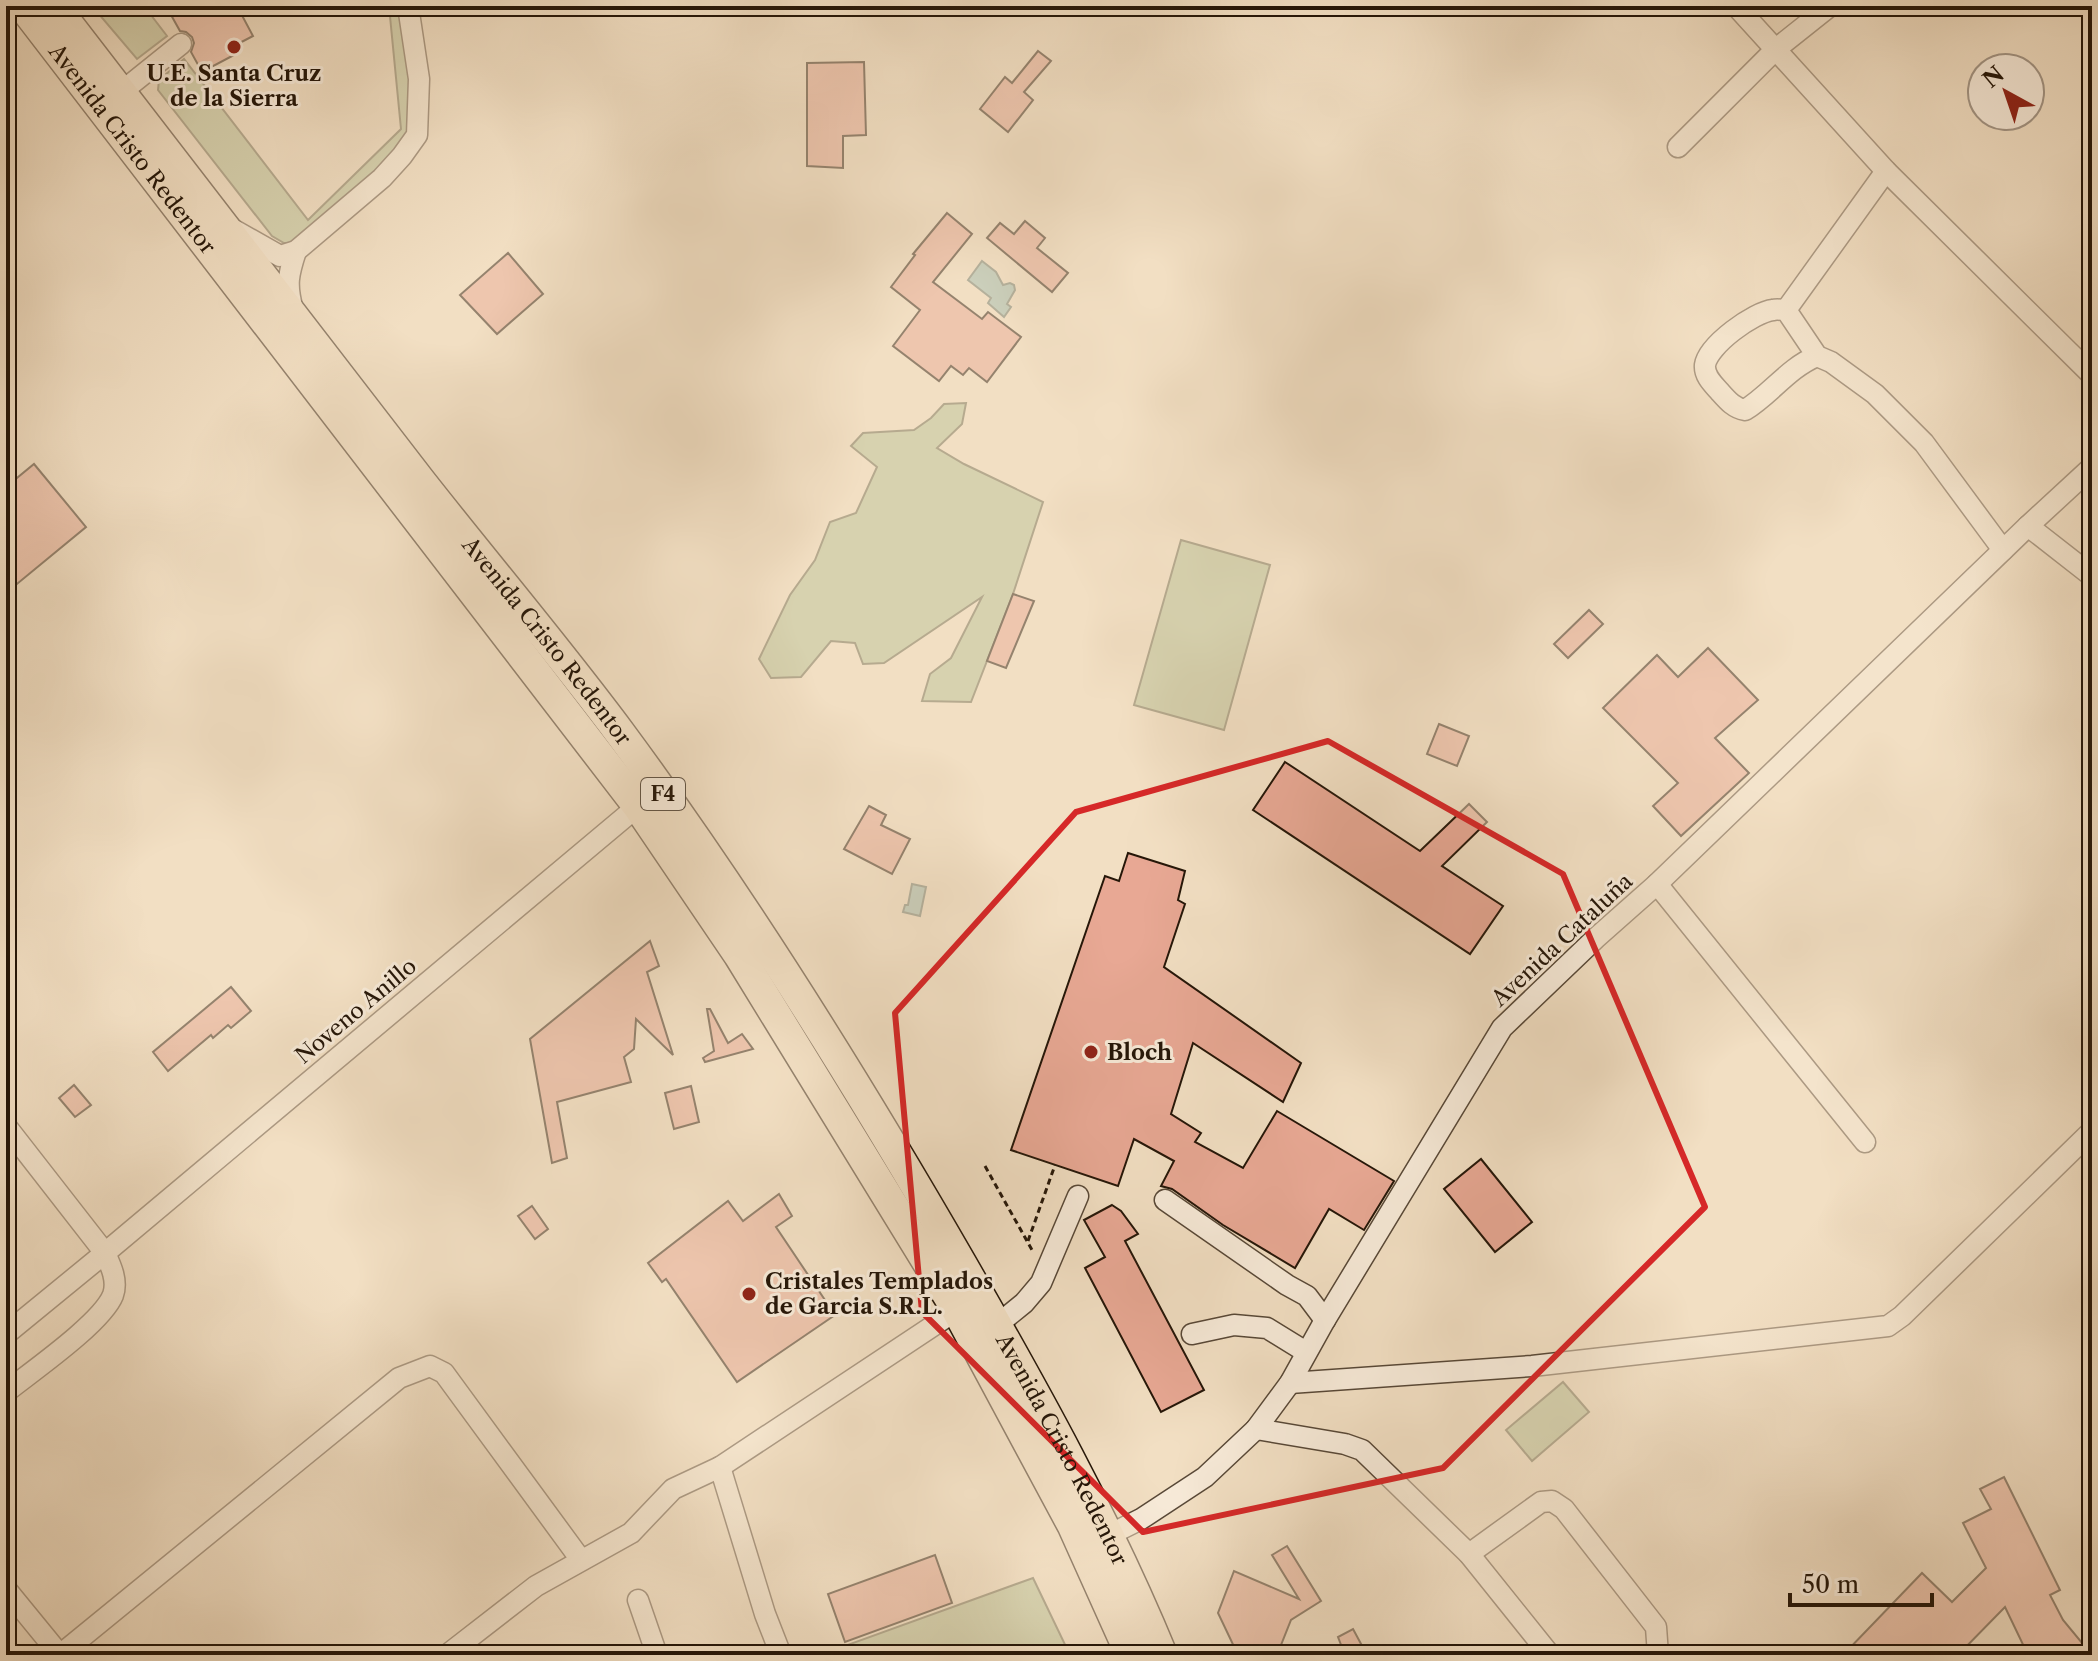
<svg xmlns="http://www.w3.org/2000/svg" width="2098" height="1661" font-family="'Libre Caslon Text',serif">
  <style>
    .green { fill: #b6c398; stroke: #6e6c50; stroke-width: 2 }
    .water { fill: #9bbdb2; stroke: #6c7a6e; stroke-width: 2 }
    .building { fill: #e8a894; stroke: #251608; stroke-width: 2 }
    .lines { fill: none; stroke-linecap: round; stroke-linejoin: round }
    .minor-casing { stroke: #584837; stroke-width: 23 }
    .highway-casing { stroke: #251608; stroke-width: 33 }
    .path { stroke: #251608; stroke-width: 3; stroke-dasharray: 6 4; stroke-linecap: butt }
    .minor { stroke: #f7ead8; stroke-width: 20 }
    .highway { stroke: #f2dfc3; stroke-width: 30 }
    .marked { fill: none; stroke: #d62828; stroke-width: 6; stroke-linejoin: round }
    .poi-dot { fill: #8f2418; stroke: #f7ead8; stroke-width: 3 }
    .labels { text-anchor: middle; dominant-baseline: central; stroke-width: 6; stroke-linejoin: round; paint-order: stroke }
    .shield { fill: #f7ead8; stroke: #645646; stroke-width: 2 }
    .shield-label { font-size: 20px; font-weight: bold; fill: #251608 }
    .poi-label { font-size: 22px; font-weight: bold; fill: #251608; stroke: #f7ead8; text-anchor: start }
    .street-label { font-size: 22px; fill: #251608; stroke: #f7ead8 }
  </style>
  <rect width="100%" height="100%" fill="#f2dfc3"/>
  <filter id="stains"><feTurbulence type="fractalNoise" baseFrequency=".0025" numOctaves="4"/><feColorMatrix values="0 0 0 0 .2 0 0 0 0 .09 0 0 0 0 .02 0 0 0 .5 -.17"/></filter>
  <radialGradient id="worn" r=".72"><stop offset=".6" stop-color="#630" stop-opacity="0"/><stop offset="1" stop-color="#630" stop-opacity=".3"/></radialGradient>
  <g class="green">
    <path d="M92,6H144L167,36L137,59Z"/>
    <path d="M389,6H399C404,42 416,87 410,123C403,159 324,218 295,243H284L272,236L158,90L159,80L184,59L308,220L401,129Z"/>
    <path d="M966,403L962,424L937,448L964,464L1043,502L1013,594L971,702L922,701L930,674L951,658L982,597L884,663L863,664L855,643L831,641L801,677L771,678L759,659L790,595L815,560L830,522L856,513L877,467L851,446L863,433L914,430L931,418L944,404Z"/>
    <path d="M1181,540L1270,565L1224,730L1134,705Z"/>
    <path d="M1563,1382L1589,1412L1532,1461L1506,1430Z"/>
    <path d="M1033,1578L1070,1655H829L828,1652Z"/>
  </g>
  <g class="water">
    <path d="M982,261L996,272L1003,285L1010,283L1014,285L1015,290L1007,304L1011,307L1004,317L988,303L991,298L968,280Z"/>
    <path d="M912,884L926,887L920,916L903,912L905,905H908Z"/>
  </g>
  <g class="building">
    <path d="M166,6H237L253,36L230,48L234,55L202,72L191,52L194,43L192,37L186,32L180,31Z"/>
    <path d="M1038,51L1051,61L1024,92L1033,100L1008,132L980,109L1005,77L1012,83Z"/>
    <path d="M864,62L866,135L843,136V168L807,166V63Z"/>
    <path d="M947,213L972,234L933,282L982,319L988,312L1021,337L987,382L969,368L963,375L951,366L939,381L893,346L920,310L891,287L915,255L913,254Z"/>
    <path d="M1025,221L1045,238L1037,248L1068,273L1052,292L987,238L1000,223L1014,234Z"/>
    <path d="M508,253L543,294L497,334L460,295Z"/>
    <path d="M34,464L86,527L6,593V487Z"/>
    <path d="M1013,594L1034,601L1006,668L987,661Z"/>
    <path d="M1589,610L1603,624L1568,658L1554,644Z"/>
    <path d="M1708,648L1758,700L1715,738L1749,773L1681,836L1653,806L1678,783L1603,708L1657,655L1678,677Z"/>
    <path d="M1439,724L1469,736L1457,766L1427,754Z"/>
    <path d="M1285,762L1420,851L1469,804L1487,822L1442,866L1503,906L1470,954L1253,810Z"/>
    <path d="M869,806L886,815L881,825L910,839L892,874L844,849Z"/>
    <path d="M1128,853L1185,871L1178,900L1185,904L1164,967L1301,1063L1283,1102L1193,1043L1171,1114L1201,1133L1195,1142L1243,1168L1277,1111L1394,1181L1364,1230L1329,1209L1295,1268L1223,1225L1172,1189L1161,1186L1174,1161L1134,1139L1118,1186L1011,1150L1105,876L1119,881Z"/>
    <path d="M650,941L659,966L647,972L673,1055L636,1019L634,1049L624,1057L631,1082L557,1102L567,1158L552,1163L530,1039Z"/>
    <path d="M231,987L251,1011L231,1028L228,1025L213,1038L211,1035L168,1071L153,1052Z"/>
    <path d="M707,1009H710L728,1043L742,1034L753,1049L705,1062L703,1058L714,1051Z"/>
    <path d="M74,1085L91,1105L75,1117L59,1098Z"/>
    <path d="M691,1086L699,1122L674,1129L665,1093Z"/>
    <path d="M1481,1159L1532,1222L1495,1252L1444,1189Z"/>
    <path d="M779,1194L792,1216L776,1227L835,1315L737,1382L666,1279L662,1282L648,1263L728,1201L743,1221Z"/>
    <path d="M1112,1205L1121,1211L1138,1234L1125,1241L1204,1390L1161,1412L1085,1268L1105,1257L1084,1220Z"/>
    <path d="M532,1206L548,1229L535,1239L518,1216Z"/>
    <path d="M2004,1477L2060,1590L2050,1595L2063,1620L2092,1655H2028L2005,1607L1958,1655H1843L1922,1573L1952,1602L1986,1568L1963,1523L1991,1509L1980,1489Z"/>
    <path d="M1287,1546L1321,1601L1291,1620L1277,1655H1238L1218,1613L1234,1571L1299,1599L1272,1555Z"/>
    <path d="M935,1555L952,1603L845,1642L828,1594Z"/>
    <path d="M1353,1629L1367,1655H1345L1338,1637Z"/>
  </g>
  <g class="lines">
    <g class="minor-casing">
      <g id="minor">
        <path d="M1736,6L1886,171L2092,375"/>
        <path d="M120,93L181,44"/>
        <path d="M1678,147L1776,49L1830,6"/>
        <path d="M234,230L280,256L296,251L382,178L402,156L417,135L419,79L408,6"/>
        <path d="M293,310C286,285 288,275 296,251"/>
        <path d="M1786,310L1886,171"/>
        <path d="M1817,356C1788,368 1771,394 1745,410C1734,408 1728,401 1720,392C1713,384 1704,376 1705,365C1708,345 1754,312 1773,310C1777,309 1782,310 1786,310L1817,356L1831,362L1875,394L1924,443L2003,550"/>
        <path d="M2028,526L2092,576"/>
        <path d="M1657,884L1865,1142"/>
        <path d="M6,1126L105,1253C111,1266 118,1281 113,1295C102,1323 31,1372 6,1392"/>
        <path d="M1165,1200L1287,1285L1307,1296L1325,1320"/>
        <path d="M997,1325L1024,1303L1041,1283L1078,1196"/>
        <path d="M6,1334L105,1253L638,806"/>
        <path d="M1192,1334L1234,1325L1267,1328L1306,1352"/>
        <path d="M1290,1383L1532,1366L1888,1326L1902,1316L2092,1131"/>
        <path d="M1256,1429L1345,1444L1362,1450L1469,1554L1550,1655"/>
        <path d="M720,1467L765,1614L781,1655"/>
        <path d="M1109,1535L1141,1519L1205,1477L1256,1429L1290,1383L1325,1320L1502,1028L1596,938L1657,884L2028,526L2092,467"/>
        <path d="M1469,1554L1541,1502L1552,1501L1564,1509L1656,1627L1658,1655"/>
        <path d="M6,1589L60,1655"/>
        <path d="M638,1600L657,1655"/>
        <path d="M60,1655L399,1378L430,1366L444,1373L581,1560"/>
        <path d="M447,1655L536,1586L631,1533L673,1489L720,1467L957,1310"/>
      </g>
    </g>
    <g class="highway-casing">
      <g id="highway">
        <path id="s1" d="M23,6L638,806L739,955L957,1310L1073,1526L1131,1655"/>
        <path id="s2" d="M54,6C176,165 298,324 421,482C487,566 556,647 620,733C745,902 856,1081 961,1263C1034,1390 1106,1519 1162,1655"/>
      </g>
    </g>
    <g class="path">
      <path d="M985,1166L1032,1250"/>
      <path d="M1028,1241L1055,1165"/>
    </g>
    <use href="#minor" class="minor"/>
    <use href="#highway" class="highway"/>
  </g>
  <path d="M0 0H2098V1661H0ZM1328,741L1563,874L1705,1207L1443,1468L1143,1532L922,1312L895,1013L1076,812Z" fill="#f2dfc3" fill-opacity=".55" fill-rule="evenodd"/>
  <path class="marked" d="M1328,741L1563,874L1705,1207L1443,1468L1143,1532L922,1312L895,1013L1076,812Z"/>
  <g class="poi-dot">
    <circle cx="234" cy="47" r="8"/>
    <circle cx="1091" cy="1052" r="8"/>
    <circle cx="749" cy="1294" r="8"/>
  </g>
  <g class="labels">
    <rect class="shield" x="641" y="778" width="44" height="32" rx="6"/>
    <g class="shield-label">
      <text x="663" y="794">F4</text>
    </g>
    <g class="poi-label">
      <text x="234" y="73" text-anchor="middle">U.E. Santa Cruz<tspan x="234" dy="25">de la Sierra</tspan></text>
      <text x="1107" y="1052">Bloch</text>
      <text x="765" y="1281">Cristales Templados<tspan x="765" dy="25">de Garcia S.R.L.</tspan></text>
    </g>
    <g class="street-label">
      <text stroke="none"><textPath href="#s1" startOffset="180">Avenida Cristo Redentor</textPath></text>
      <text stroke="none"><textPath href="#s2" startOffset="804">Avenida Cristo Redentor</textPath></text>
      <text transform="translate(1562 940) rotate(-43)">Avenida Cataluña</text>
      <text transform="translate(356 1011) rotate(-40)">Noveno Anillo</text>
      <text stroke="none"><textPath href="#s2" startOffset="1764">Avenida Cristo Redentor</textPath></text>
    </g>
  </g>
  <rect width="2098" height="1661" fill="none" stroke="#f2dfc3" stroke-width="32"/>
  <rect x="8" y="8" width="2082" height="1645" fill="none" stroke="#251608" stroke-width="4"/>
  <rect x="16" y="16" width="2066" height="1629" fill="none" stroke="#251608" stroke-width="2"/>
  <g transform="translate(2006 92) rotate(320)"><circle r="38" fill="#f7ead8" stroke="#a39585" stroke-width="2"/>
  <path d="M0-6L14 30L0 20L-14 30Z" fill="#8f2418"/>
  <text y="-12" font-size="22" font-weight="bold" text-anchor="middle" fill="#251608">N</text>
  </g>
  <path d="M1790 1593v12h142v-12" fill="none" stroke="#251608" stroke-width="4"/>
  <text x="1802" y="1593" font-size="24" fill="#251608" stroke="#f7ead8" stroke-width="6" paint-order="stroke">50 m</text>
  <rect width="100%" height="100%" filter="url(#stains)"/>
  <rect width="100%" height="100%" fill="url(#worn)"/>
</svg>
